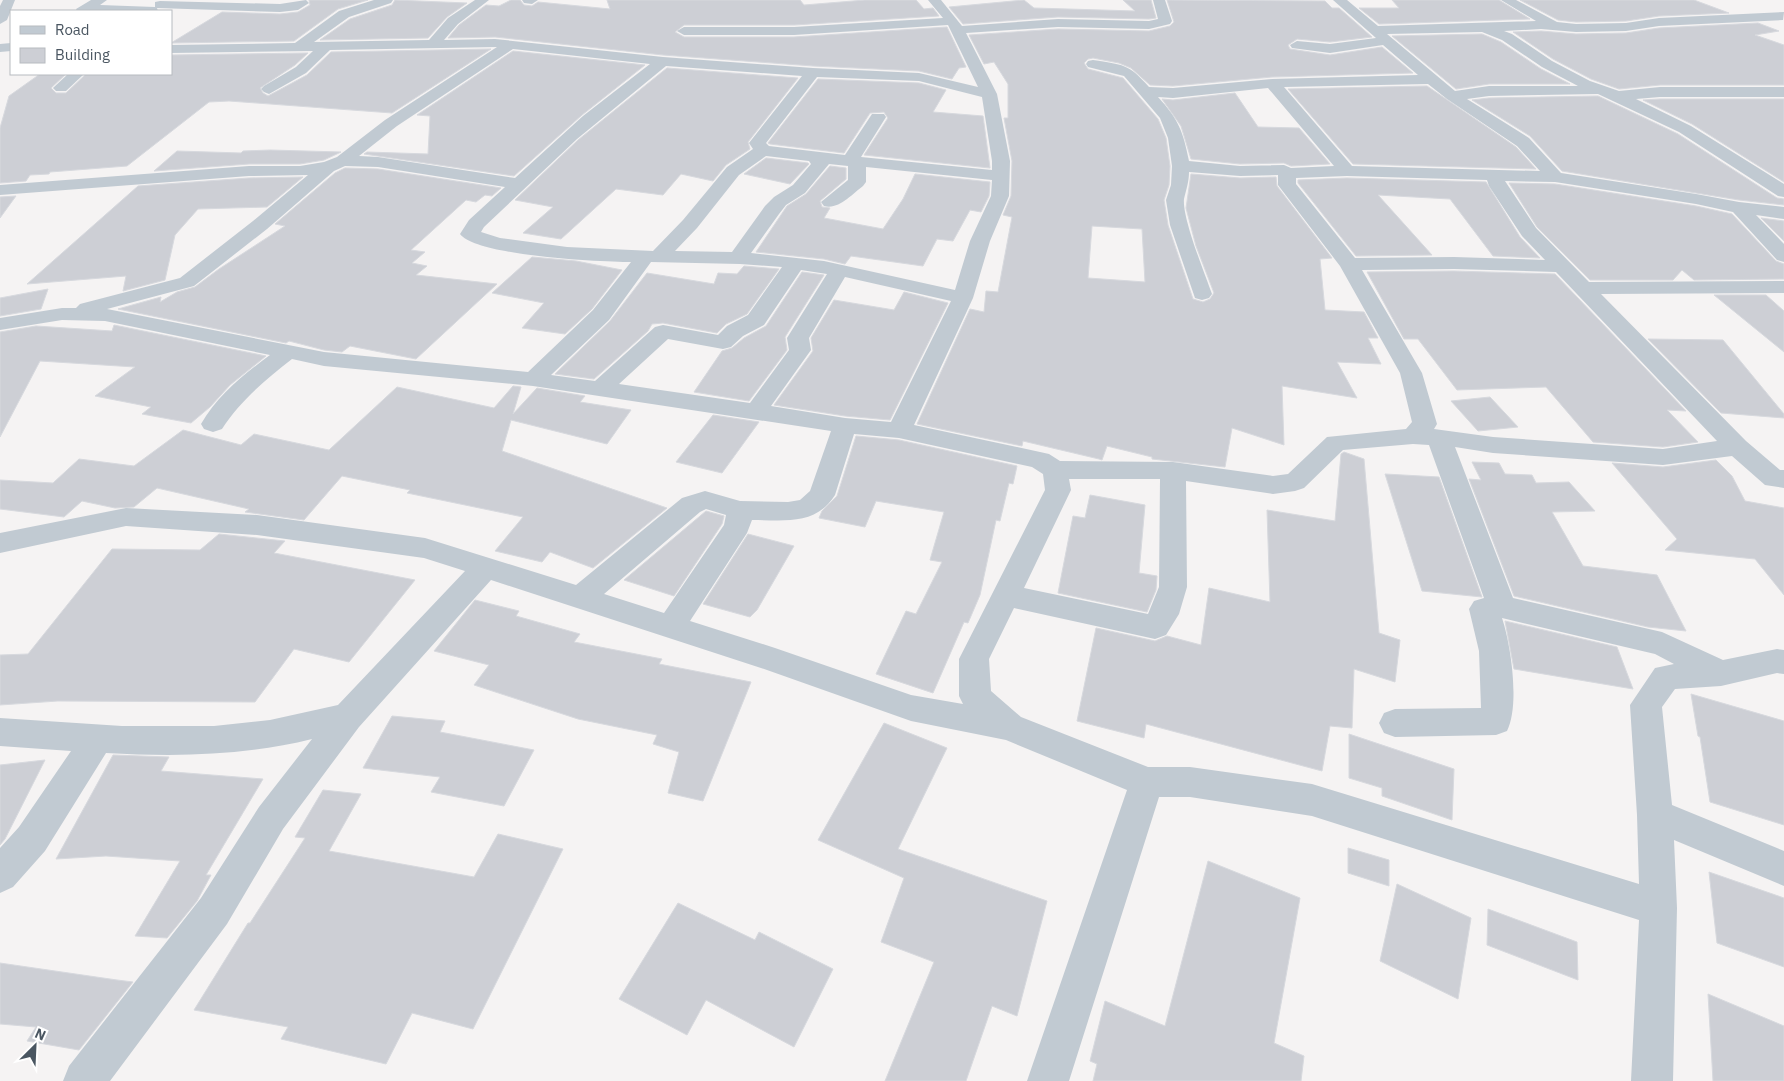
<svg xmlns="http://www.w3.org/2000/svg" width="1784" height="1081" font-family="'IBM Plex Sans',sans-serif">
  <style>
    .building { fill: #cdcfd5; stroke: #d7d9de; fill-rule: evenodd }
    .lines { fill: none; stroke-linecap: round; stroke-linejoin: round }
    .minor { fill: #c1cad2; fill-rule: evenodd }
  </style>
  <rect width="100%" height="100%" fill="#f5f3f3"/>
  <g class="building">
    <path d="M309,0H368L338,9L294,41L171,43L222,12L280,14L298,12L310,5Z"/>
    <path d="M395,0L467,3L447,17L428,38L320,40L350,19L392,5Z"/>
    <path d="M511,0H520L524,5L532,6L538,2L610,9L607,0H800L804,5L865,0H916L924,9L933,8L939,16L794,25H684L675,32L684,37H794L947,27L966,67L959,68L952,79L919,71L813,66L663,55L495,37L448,38L459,25L486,5L499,6Z"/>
    <path d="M1024,0L1034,8L1135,11L1123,0H1151L1156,18L1149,19L1058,17L963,24L949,7Z"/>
    <path d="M1167,0L1325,1L1332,8H1339L1372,37L1330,42L1297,39L1288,45L1290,49L1330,55L1382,47L1413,73L1272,77L1173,86L1150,85L1131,68L1119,63L1093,58L1088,59L1084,63L1088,69L1123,78L1158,119L1166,138L1170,166L1169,185L1164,200L1168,225L1193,299L1203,302L1210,299L1214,293L1196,246L1186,208L1191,174L1240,178L1276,177L1277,186L1332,258L1320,259L1325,310L1364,312L1378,338H1368L1381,364L1337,362L1357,398L1282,386L1284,445L1232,428L1225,467L1152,459V457L1107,446L1102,460L1099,459L1023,441L1022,446L917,424L970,309L984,312L986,291L998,292L1012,217L1003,215L1011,196L1012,161L1004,118H1008V84L994,62L984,64L969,35L1058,29L1149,31L1170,26L1174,22ZM1092,226L1142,229L1145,282L1088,278Z"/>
    <path d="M1392,0H1499L1530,19L1379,24L1359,8H1399Z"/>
    <path d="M1520,0H1694L1729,13L1659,16L1626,21L1576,22L1558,20Z"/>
    <path d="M1758,23L1779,31L1755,35L1784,45V85H1660L1619,89L1591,79L1553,59L1513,32L1541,31L1576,34L1626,33L1659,28Z"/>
    <path d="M1482,34L1501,42L1541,69L1570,84H1489L1456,89L1392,36Z"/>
    <path d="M491,49L392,113L229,101L209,102L127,166L50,172L49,174L30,175L26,181L0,183V128L9,96L40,74H66L51,88L56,93H66L86,74H171V55L308,53L295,65L260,88L263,93L268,96L307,75L331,52Z"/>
    <path d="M513,51L645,65L582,115L514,176L364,154L367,152L428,154L430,116L417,115Z"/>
    <path d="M667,68L798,78L748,142L750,149L726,165L713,181L681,174L663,195L616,189L561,239L523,233L553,207L515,200L578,140Z"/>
    <path d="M818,79L919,83L946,90L933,112L983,116L990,168L864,155L888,118L884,112L870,113L844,153L770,144L768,143Z"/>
    <path d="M1427,86L1516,147L1536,169L1353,164L1288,89Z"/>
    <path d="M1235,93L1258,127L1299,128L1330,164L1291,166L1284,163L1240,164L1191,159L1181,126L1162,99L1173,100Z"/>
    <path d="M1598,96L1678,134L1777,198L1784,199V205L1739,200L1562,171L1530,136L1472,100L1489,98Z"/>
    <path d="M1660,99H1784V182L1692,124L1643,100Z"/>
    <path d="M270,150L341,152L324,160L300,164H249L154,171L177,151L241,153L243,151Z"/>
    <path d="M766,158L808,163L809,164L790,184L744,174Z"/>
    <path d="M830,166L846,168V179L820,201L822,207L830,208L824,218L883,229L903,199L915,174L990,182L989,196L981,212L970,210L953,241L937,239L923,266L851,256L845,264L824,259L756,252L787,206L806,194Z"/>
    <path d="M345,168L378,169L501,188L492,196L485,195L476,202L466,200L411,250L425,252L412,263L427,266L416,275L497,284L416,359L350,346L342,352L324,350L289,341L286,343L118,309L161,297L160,302L177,292L195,287L219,269L285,226L275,224L335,173Z"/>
    <path d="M303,177L267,207L198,209L175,235L165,280L123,291L126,276L27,284L138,186L249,178Z"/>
    <path d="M1347,178L1486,182L1520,237L1540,258L1493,256L1450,199L1378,195L1432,255L1356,256L1298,183V180Z"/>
    <path d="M1509,183L1555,184L1696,206L1732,214L1776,261L1784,264V279L1694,280L1682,270L1673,280H1590L1537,227Z"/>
    <path d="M16,196L0,218V197Z"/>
    <path d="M1761,218L1784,221V241Z"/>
    <path d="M532,257L576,261L622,270L592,309L565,334L522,328L544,303L492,293Z"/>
    <path d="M744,266L779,269L747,314L726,324L717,333L663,323L652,324L648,331L594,379L555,374L610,321L647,273L714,284L718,273L737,274Z"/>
    <path d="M1454,271L1555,274L1686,411L1667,410L1698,442L1663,447L1593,442L1546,387L1457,390L1418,339H1404L1367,272Z"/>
    <path d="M802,272L824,275L785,337L787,350L749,401L694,392L722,351L732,348L744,338L766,326Z"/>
    <path d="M48,289L41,309L0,316V298Z"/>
    <path d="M904,292L948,303L890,420L845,416L774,405L813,351L811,338L834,300L894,310Z"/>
    <path d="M1714,295H1766L1784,311V352Z"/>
    <path d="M114,325L266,356L230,385L210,407L191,423L142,414L151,407L95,396L135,367L40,361L0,437V332L36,326L112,331Z"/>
    <path d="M1648,339L1723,340L1784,414V418L1721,413Z"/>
    <path d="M513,386L521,387L513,414L537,388L585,396L580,402L631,410L607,444L511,420L502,451L667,508L593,568L550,552L542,562L495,551L523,517L407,493L410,490L342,476L304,520L245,512L249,509L157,488L134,507L115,508L82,501L64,517L0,509V480L53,483L79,459L134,466L183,430L241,445L254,434L329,450L397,387L494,408Z"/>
    <path d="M1490,397L1518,427L1478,431L1451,401Z"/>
    <path d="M713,415L759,422L722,473L676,462Z"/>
    <path d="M856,436L899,440L1017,466L1013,484L1009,483L1000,521L996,520L980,595L968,623L964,622L933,693L876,674L906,611L916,614L942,562L930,560L944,512L876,501L865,527L819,518L822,511L837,496Z"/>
    <path d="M1344,452L1364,459L1379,633L1400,640L1395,682L1354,669L1352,728L1330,726L1322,771L1146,724L1144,738L1077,721L1096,628L1155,641L1167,636L1201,645L1209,588L1270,602L1267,510L1335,521L1341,454Z"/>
    <path d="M1716,460L1732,476L1745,501L1784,508V595L1755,559L1665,550L1677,539L1612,463L1663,467Z"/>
    <path d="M1472,462L1499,463L1505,474L1532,475L1536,483L1569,482L1595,511L1552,512L1583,566L1657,575L1686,631L1648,627L1514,596L1469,479L1481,480Z"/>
    <path d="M1385,474L1439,477L1482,597L1422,591Z"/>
    <path d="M1090,495L1145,505L1139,573L1157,576L1156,590L1147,612L1058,593L1073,516L1085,518Z"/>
    <path d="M706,511L724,516L722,524L674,596L624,580Z"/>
    <path d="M219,534L285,541L274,553L415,580L349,662L294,649L255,702L58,701L0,705V655L28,654L112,549L200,550Z"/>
    <path d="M748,534L794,546L757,610L750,617L703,604Z"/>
    <path d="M475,600L519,611L516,616L580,634L574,642L662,659L659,664L751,682L703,801L668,793L679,752L653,744L657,735L578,719L474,685L489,665L434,651Z"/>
    <path d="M1505,621L1617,647L1633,689L1514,669Z"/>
    <path d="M1691,694L1784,721V825L1710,802L1700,737L1698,736Z"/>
    <path d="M392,716L445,721L440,732L534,750L504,806L431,792L440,777L363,768Z"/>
    <path d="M884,723L947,748L898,849L1047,901L1017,1016L992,1006L966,1081H885L934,962L881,942L904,878L818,840Z"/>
    <path d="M1349,734L1454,769L1452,820L1382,796V788L1349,778Z"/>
    <path d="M113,755L169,757L161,771L263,779L206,875H211L197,901L167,938L135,936L180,861L106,856L56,859Z"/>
    <path d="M45,760L5,839L0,845V765Z"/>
    <path d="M323,790L361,794L329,851L474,877L498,834L563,849L473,1029L412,1013L386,1064L281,1039L288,1027L194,1010L248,923H250L305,838L295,837Z"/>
    <path d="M1348,848L1389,860V886L1348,873Z"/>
    <path d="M1208,861L1300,898L1274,1043L1304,1056L1301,1081H1093L1097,1064L1090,1061L1105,1001L1165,1026Z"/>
    <path d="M1709,872L1784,898V967L1717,943Z"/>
    <path d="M1397,884L1471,918L1458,999L1380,961Z"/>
    <path d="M678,903L755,940L759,932L833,969L794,1047L706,1000L687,1035L619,999Z"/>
    <path d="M1488,909L1577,942L1578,980L1487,945Z"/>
    <path d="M0,963L117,980L133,982L79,1050L27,1041L36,1027L0,1024Z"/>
    <path d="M1708,994L1784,1026V1081H1713Z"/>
  </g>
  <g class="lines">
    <g class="minor">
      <path d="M3,0H15L7,20L0,24V6Z"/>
      <path d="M91,0H107L100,5L155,7V2L160,1L280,4L306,0L309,3L298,10L280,12L157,8L158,11H77L76,9Z"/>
      <path d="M374,0H393L391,3L349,17L314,42L429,40L448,18L475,0H489L458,24L444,40L495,39L663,57L813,68L919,73L978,87L948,25L794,35H684L677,31L684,27H794L943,18L928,0H941L962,26L1058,19L1149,21L1158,19L1153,0H1165L1172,21L1170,24L1149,29L1058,27L966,33L997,94L1010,161L1009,196L990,241L973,298L914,425L1040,452L1049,454L1060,461L1173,462L1273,476L1288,474L1327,437L1406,429L1412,422L1400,373L1340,266L1278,185V175L1240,176L1189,172C1189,182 1186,190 1184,199C1182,218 1205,274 1212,294L1209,298L1202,300L1195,298L1170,225L1166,200L1171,185L1172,166L1168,138L1160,118L1124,76L1088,67L1086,64L1088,61L1093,60C1123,65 1128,63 1149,87L1173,88L1272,79L1418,75L1383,45L1330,53L1292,48L1290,45L1297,41L1330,44L1376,38L1333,0H1347L1378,26L1536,21L1501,0H1516L1557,22L1576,24L1626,23L1659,18L1784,12L1783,20L1659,26L1626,31L1576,32L1541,29L1504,31L1512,34L1552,61L1590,81L1619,91L1660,87H1784V97H1660L1636,99L1691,126L1784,184V197L1778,196L1679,132L1598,94L1489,96L1467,99L1529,138L1561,173L1696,194L1739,202L1784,207V219L1756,215L1784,244V262L1777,260L1733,212L1696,204L1555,182L1505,181L1536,228L1589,282L1784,281V293L1601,294L1746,441L1780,470H1784V488L1765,485L1732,456L1663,465L1493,453L1455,447L1513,598L1662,632L1723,660L1777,649L1784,650V674L1777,673L1721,686L1675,689L1662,707L1672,805L1784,851V886L1674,840L1677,908L1673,1081H1631L1639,920L1312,816L1190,797H1159L1069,1081H1027L1127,790L1006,740L911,721L767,670L491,580L359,727L283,829L227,924L110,1081H63L69,1066L201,898L259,807L312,739C244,756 176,757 106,753L45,851L13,887L0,893V848L19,827L71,751L0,746V718L122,726H214L270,720L338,705L465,571L424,558L257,535L126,526L0,553V533L126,508L257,515L425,538L576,585L682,498L705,491L740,501L788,502L800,500L810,491L831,431L533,386L324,366L292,359C265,380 240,401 222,429L213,432L204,429L201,424C218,395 243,375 270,355L105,321L62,320L0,330V318L62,308H76L80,304L180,278L253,221L308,175L249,176L0,195V185L249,166H300L324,162L337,157L385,120L497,47L330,50L306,73L269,94L264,92L261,89L264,86L296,67L313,51L171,53V45L295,43L339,11ZM1482,32L1502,40L1542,67L1578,86H1489L1455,91L1387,34ZM513,49L650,64L583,116L515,178L378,157L359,156L397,126ZM666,66L802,76L749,143L753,149L727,167L683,220L653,251L567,247L500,238L481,232L484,227L577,139ZM817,77L919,81L982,97L992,161V170L861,157L886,117L884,114H872L845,155L769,146L766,143ZM1428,84L1447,99L1517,146L1540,171L1352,166L1284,87ZM1268,88L1334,166L1291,168L1284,165L1240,166L1189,161C1183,131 1179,120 1158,97L1173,98ZM766,156L809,161L811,164L793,185L774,197L765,206L732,252L675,251L697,228L739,175ZM829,164L848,166V180L821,202L824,206C839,210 852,194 863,186L866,182V167L992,180L991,196L970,241L955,290L824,261L751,253L779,214L786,205L805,193ZM345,166L378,167L505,187L469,220L460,234C476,256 602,262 631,262L593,310L528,372L324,352L107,309L194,286L267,229L334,171ZM1347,176L1487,180L1489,186L1522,236L1545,260L1454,257L1355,258L1296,184V178ZM651,262L740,264L782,267L748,315L727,326L718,335L663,325L655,327L595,381L551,375L609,320ZM1454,269L1556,272L1717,441L1663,449L1493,437L1434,429L1437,424L1422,373L1362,270ZM801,270L827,274L787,338L789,350L750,403L619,384L668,339L723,349L731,347L743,336L764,325ZM845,277L951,301L891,422L845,418L771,406L811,350L809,338ZM854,434L899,438L1032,467L1043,474L1045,490L959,659V696L963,704L911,695L775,648L690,621L747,533L752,520C783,520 816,526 835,495ZM1413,444L1429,445L1484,598L1474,601L1469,609L1479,651L1481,708L1395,709L1384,713L1379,723L1384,733L1395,737L1496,735L1507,731C1520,705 1511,645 1502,618L1655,654L1674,664L1655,668L1630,705L1637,815L1639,884L1312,784L1190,767H1148L1021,717L991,691L989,659L1014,608L1155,639L1166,635L1179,614L1187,587L1186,481L1273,494L1295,491L1304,488L1343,450ZM1069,479H1160L1159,587L1148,614L1024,588L1071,490ZM706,509L726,515L724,525L664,613L604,594L700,512Z"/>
      <path d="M522,0H538L532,4L524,3Z"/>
      <path d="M11,43V51L0,52V44Z"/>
      <path d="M68,74H84L66,91H56L53,88Z"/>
    </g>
  </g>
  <rect x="10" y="10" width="162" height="65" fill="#ffffff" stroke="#b7bbc0"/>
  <rect x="20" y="26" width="25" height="8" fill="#c1cad2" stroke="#b7bbc0"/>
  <text x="55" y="35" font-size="15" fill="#4a5661">Road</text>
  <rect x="20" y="48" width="25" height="15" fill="#cdcfd5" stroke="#b7bbc0"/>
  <text x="55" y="60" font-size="15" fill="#4a5661">Building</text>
  <g transform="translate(35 1046) rotate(24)" stroke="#ffffff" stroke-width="4" paint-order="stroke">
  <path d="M0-4L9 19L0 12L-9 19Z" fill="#4a5661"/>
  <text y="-8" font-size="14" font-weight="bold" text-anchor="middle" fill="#4a5661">N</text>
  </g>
</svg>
